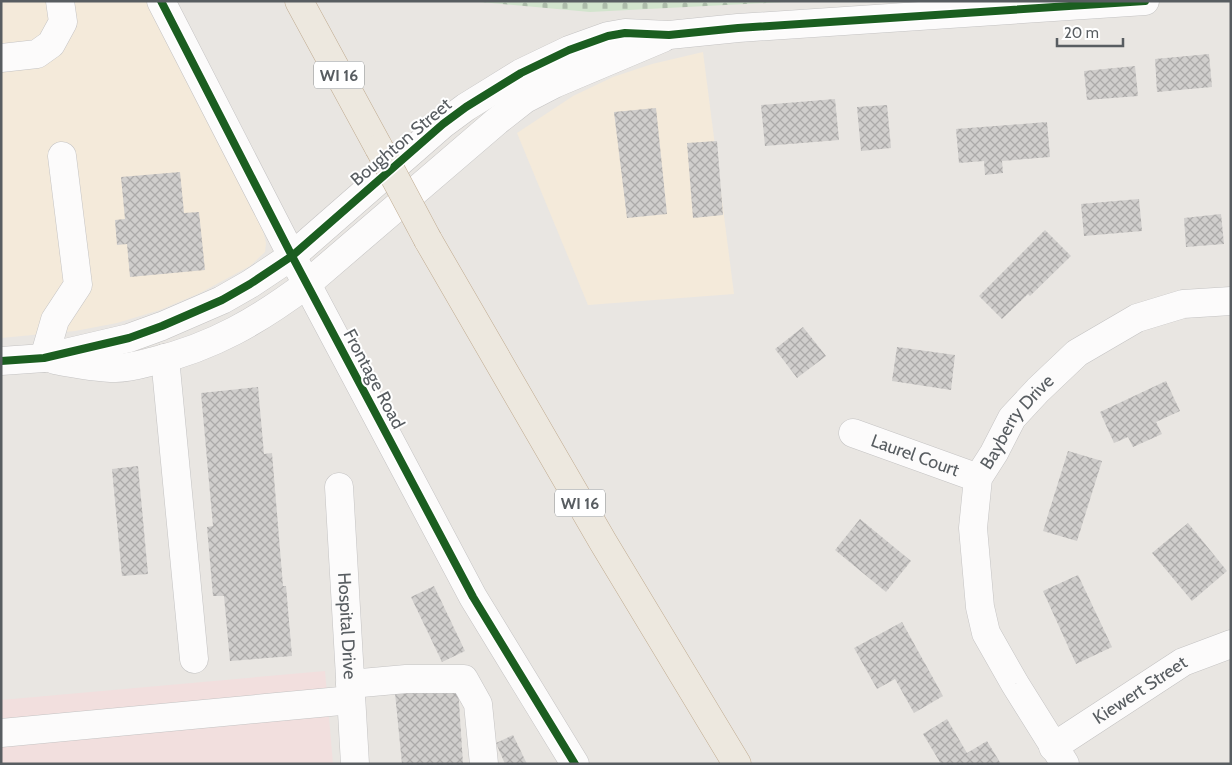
<svg xmlns="http://www.w3.org/2000/svg" width="1232" height="765" font-family="Cabin,sans-serif">
  <style>
    .commercial { fill: #f4eada }
    .medical { fill: #f2dfde }
    .cemetery { fill: url(#cemetery-stones) }
    .building { fill: url(#building-cross-hatch) }
    .lines { fill: none; stroke-linecap: round; stroke-linejoin: round }
    .minor-casing { stroke: #c4c3c3; stroke-width: 29 }
    .highway-casing { stroke: #c0ab90; stroke-width: 29 }
    .minor { stroke: #fcfbfb; stroke-width: 28 }
    .highway { stroke: #ede8df; stroke-width: 28 }
    .highway-bridge-casing { stroke: #c0ab90; stroke-width: 29; stroke-linecap: butt }
    .highway-bridge { stroke: #ede8df; stroke-width: 28 }
    .cycleway-casing { stroke: #fff; stroke-width: 11 }
    .cycleway { stroke: #1b5e20; stroke-width: 8 }
    .labels { text-anchor: middle; dominant-baseline: central; stroke-width: 4; stroke-linejoin: round; paint-order: stroke }
    .shield { fill: #fff; stroke: #8a8e90; stroke-width: 1 }
    .shield-label { font-size: 16px; font-weight: bold; fill: #585d61 }
    .street-label { font-size: 18px; fill: #585d61; stroke: #fff }
  </style>
  <defs>
    <pattern id="cemetery-stones" width="16" height="16" patternUnits="userSpaceOnUse" patternTransform="scale(1.25)"><rect width="16" height="16" fill="#d2e4cd"/><path d="M2 7V4a2 2 0 0 1 4 0v3zM10 15v-3a2 2 0 0 1 4 0v3z" fill="#adbcaa"/></pattern>
    <pattern id="building-cross-hatch" width="8" height="8" patternUnits="userSpaceOnUse" patternTransform="scale(1.25)"><rect width="8" height="8" fill="#d0cecc"/><path d="M0 0l8 8M0 8l8-8" fill="none" stroke="#acaaa9"/></pattern>
  </defs>
  <rect width="100%" height="100%" fill="#e9e6e2"/>
  <g class="commercial">
    <path d="M1,1H148L263,231L266,243L265,252L250,266L200,293L160,310L117,323L75,331L1,338Z"/>
    <path d="M703,52L734,294L588,305L517,133L573,96L613,77L652,64Z"/>
  </g>
  <path class="medical" d="M325,671L333,764H1V700Z"/>
  <path class="cemetery" d="M469,1H804L590,12Z"/>
  <g class="building">
    <path d="M1209,54L1212,87L1157,92L1155,59Z"/>
    <path d="M1135,66L1138,96L1087,100L1084,71Z"/>
    <path d="M835,99L839,140L765,146L761,105Z"/>
    <path d="M887,105L891,148L861,151L857,107Z"/>
    <path d="M656,108L667,214L627,218L614,112Z"/>
    <path d="M1047,122L1050,157L1002,161L1003,173L985,175L984,161L959,163L956,129Z"/>
    <path d="M717,141L723,215L693,218L687,143Z"/>
    <path d="M180,172L184,213L199,212L205,270L130,277L127,244L117,245L115,220L125,219L121,177Z"/>
    <path d="M1139,199L1142,231L1084,236L1081,204Z"/>
    <path d="M1221,214L1224,244L1186,247L1184,218Z"/>
    <path d="M1045,230L1071,256L1030,296L1028,294L1002,319L979,296Z"/>
    <path d="M803,327L826,356L797,378L775,349Z"/>
    <path d="M897,347L955,355L951,390L892,381Z"/>
    <path d="M1166,381L1180,411L1156,422L1162,434L1133,447L1128,437L1114,443L1100,412Z"/>
    <path d="M258,387L264,454L272,453L283,586H286L292,656L230,661L224,596H213L207,527L213,526L201,393Z"/>
    <path d="M1068,451L1102,461L1077,541L1043,531Z"/>
    <path d="M138,466L148,574L122,576L112,469Z"/>
    <path d="M860,519L911,561L886,592L835,550Z"/>
    <path d="M1188,523L1227,571L1192,601L1152,553Z"/>
    <path d="M1078,575L1112,647L1076,664L1043,591Z"/>
    <path d="M434,586L465,651L442,662L411,597Z"/>
    <path d="M902,622L943,696L914,713L895,679L877,689L854,648Z"/>
    <path d="M458,687L463,764H402L395,693Z"/>
    <path d="M947,719L967,753L987,741L1001,764H941L923,734Z"/>
    <path d="M513,735L527,764H505L496,743Z"/>
  </g>
  <g class="lines">
    <g class="minor-casing">
      <g id="minor">
        <path d="M161,1L292,256L473,597L575,764"/>
        <path d="M1,58L37,54L51,44L63,22L60,1"/>
        <path d="M44,358L55,320L78,285L62,156"/>
        <path d="M165,358L194,659"/>
        <path d="M55,360C75,364 96,368 116,368C129,368 142,364 154,361C213,347 259,320 307,284L497,121L525,99L554,84L663,38"/>
        <path d="M1,361L44,358L129,338L162,326L222,300L250,284L292,256L443,124L466,107L521,73L569,50L608,36L625,33L669,35L738,28L1145,1"/>
        <path id="s1" d="M853,433L978,478"/>
        <path id="s2" d="M339,487L355,764"/>
        <path d="M350,684L406,679H464L478,704L484,764"/>
        <path d="M1,733L351,700"/>
        <path id="s3" d="M1053,747L1183,662L1231,644"/>
        <path id="s4" d="M1065,764L1015,684L986,633L980,607L973,528L978,478L994,453L1012,418L1038,390L1077,353L1137,318L1183,304L1231,301"/>
      </g>
    </g>
    <g class="highway-casing">
      <g id="highway">
        <path d="M299,1L379,148"/>
        <path d="M428,240L603,542L737,764"/>
      </g>
    </g>
    <use href="#minor" class="minor"/>
    <use href="#highway" class="highway"/>
    <g class="highway-bridge-casing">
      <path id="highway-bridge" d="M379,148L428,240"/>
    </g>
    <use href="#highway-bridge" class="highway-bridge"/>
    <g class="cycleway-casing">
      <g id="cycleway">
        <path d="M161,1L292,256L473,597L575,764"/>
        <path d="M1,361L44,358L129,338L162,326L222,300L250,284L292,256L443,124L466,107L521,73L569,50L608,36L625,33L669,35L738,28L1145,1"/>
      </g>
    </g>
    <use href="#cycleway" class="cycleway"/>
  </g>
  <g class="labels">
    <g class="shield">
      <rect x="314" y="61.5" width="50" height="27" rx="4"/>
      <rect x="555" y="489.5" width="50" height="27" rx="4"/>
    </g>
    <g class="shield-label">
      <text x="339" y="75">WI 16</text>
      <text x="580" y="503">WI 16</text>
    </g>
    <g class="street-label">
      <text transform="translate(401 142) rotate(-40)">Boughton Street</text>
      <text transform="translate(374 379) rotate(62)">Frontage Road</text>
      <text stroke="none"><textPath href="#s4" startOffset="378">Bayberry Drive</textPath></text>
      <text stroke="none"><textPath href="#s1" startOffset="66">Laurel Court</textPath></text>
      <text stroke="none"><textPath href="#s2" startOffset="139">Hospital Drive</textPath></text>
      <text stroke="none"><textPath href="#s3" startOffset="104">Kiewert Street</textPath></text>
    </g>
  </g>
  <rect width="1232" height="765" fill="none" stroke="#585d61" stroke-width="5"/>
  <path d="M1057 38v8h66v-8" fill="none" stroke="#585d61" stroke-width="2.5"/>
  <text x="1064" y="38" font-size="15" fill="#585d61" stroke="#ffffff" stroke-width="4" paint-order="stroke">20 m</text>
</svg>
